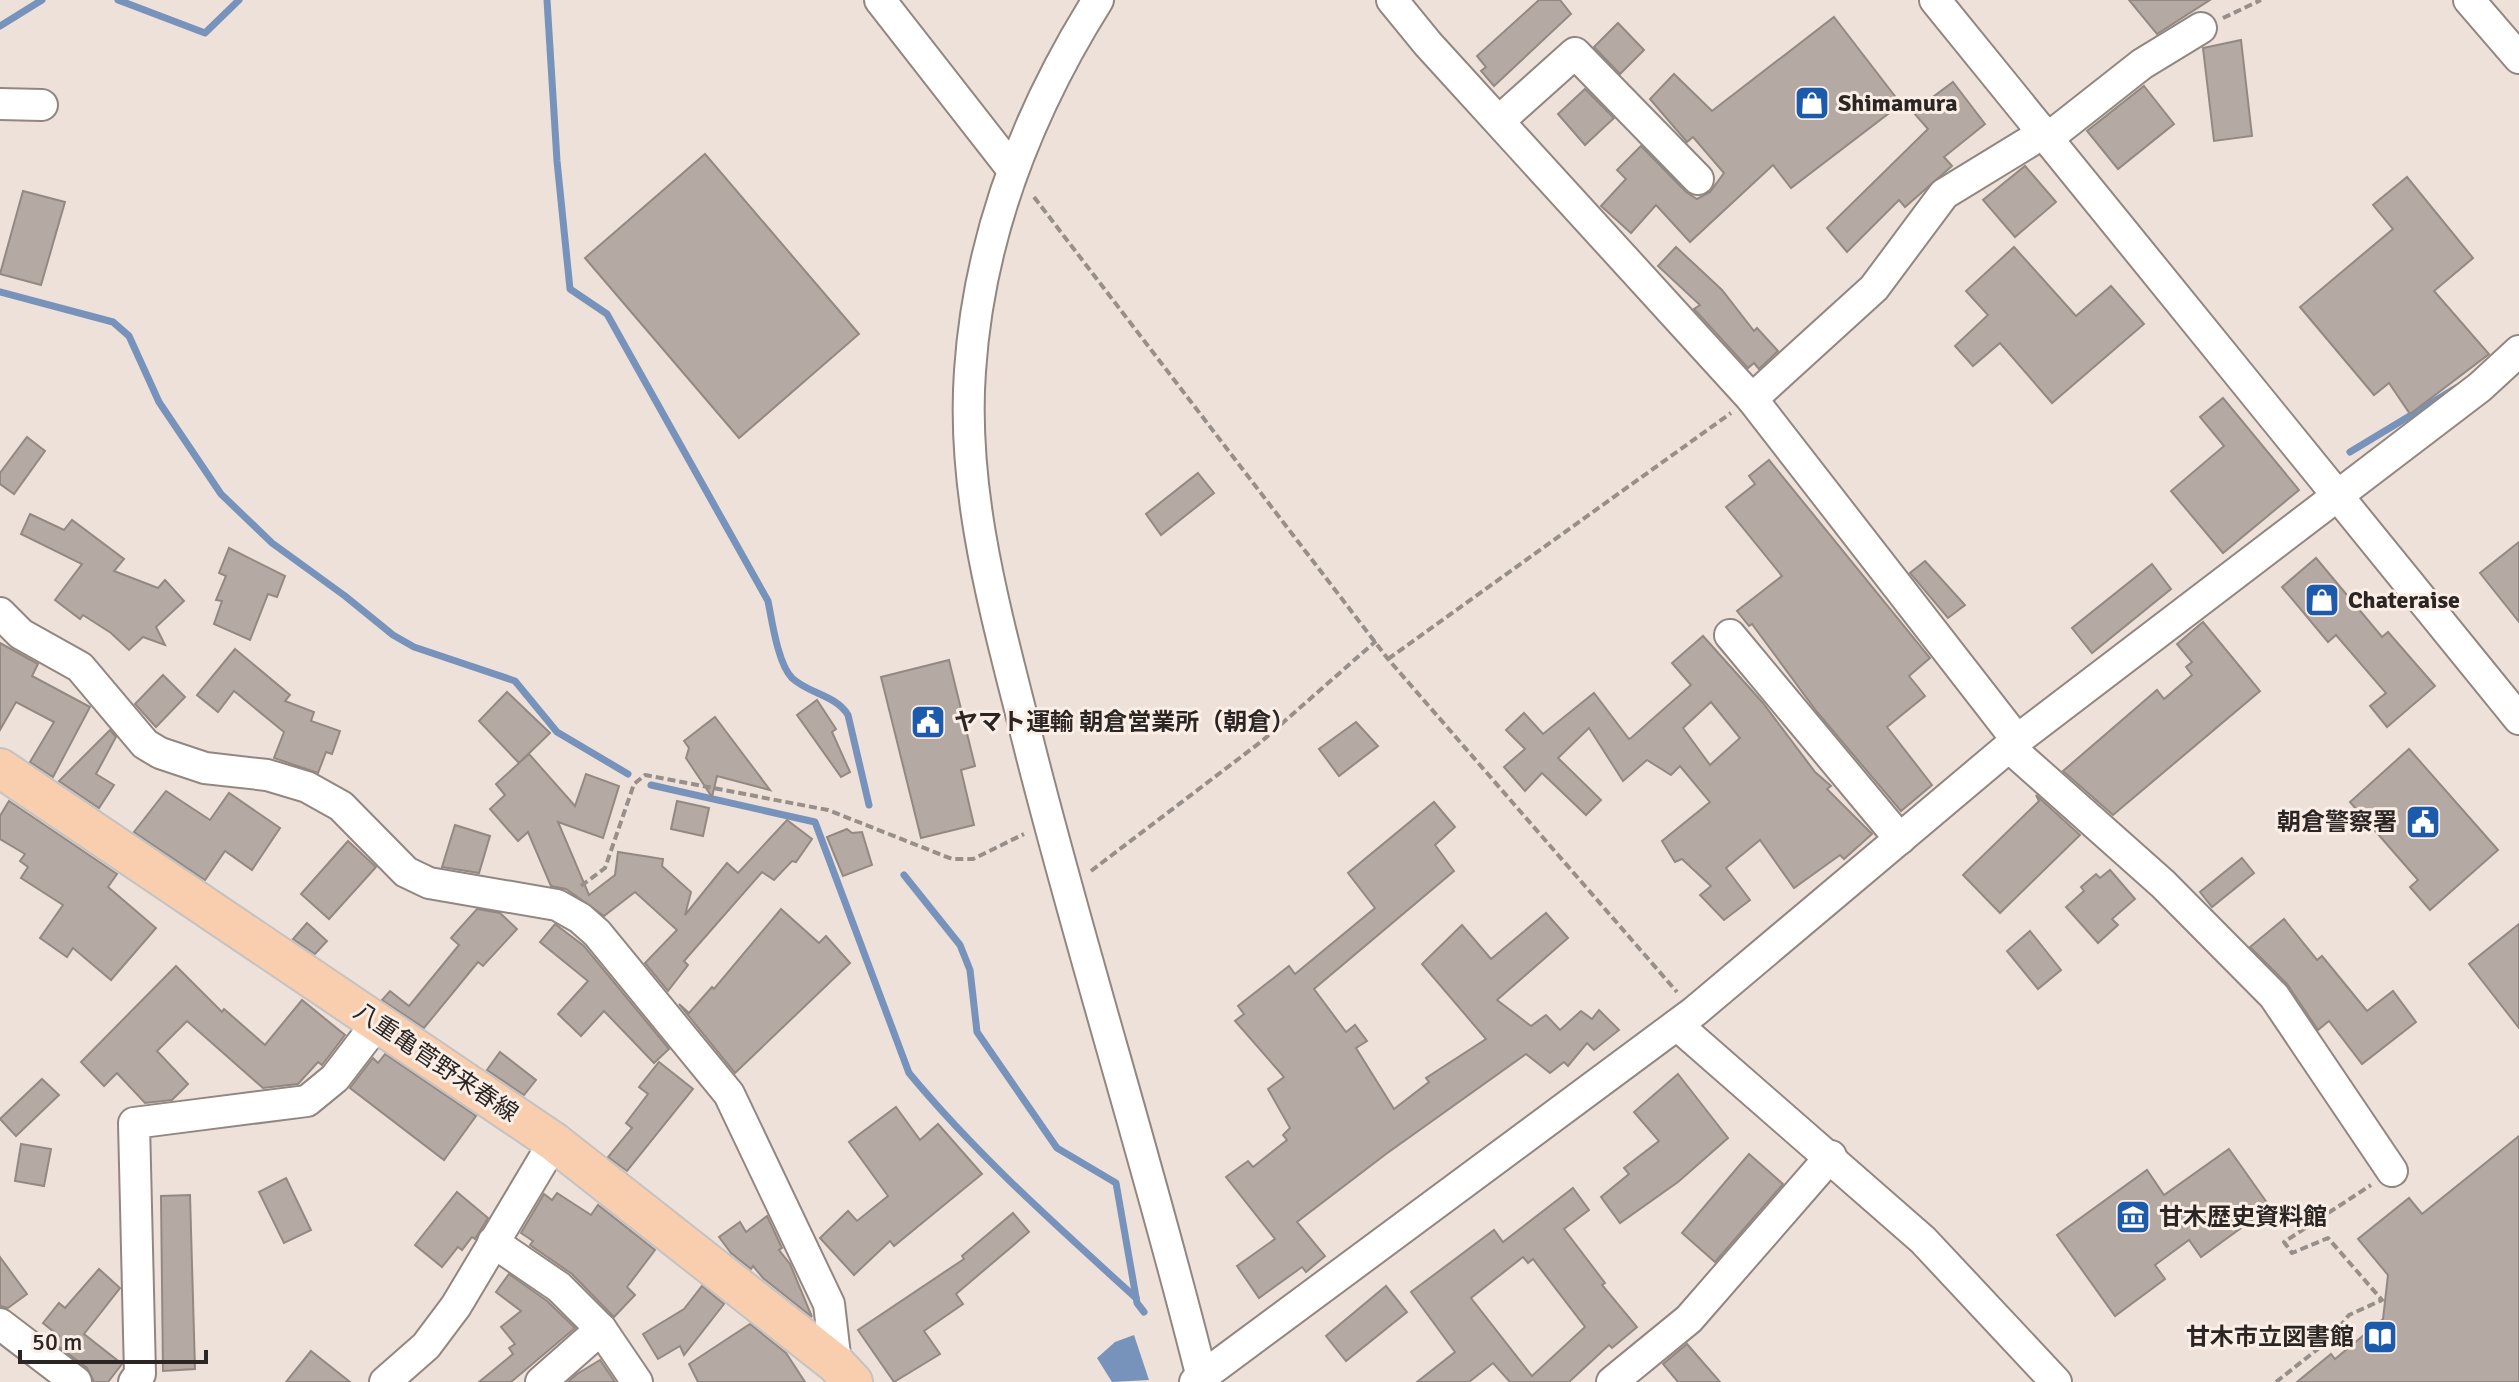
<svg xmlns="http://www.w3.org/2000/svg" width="2519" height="1382" font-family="Signika,'Noto Sans JP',sans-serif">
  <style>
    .water { fill: #7793bb }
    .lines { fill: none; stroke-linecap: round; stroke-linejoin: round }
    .stream { stroke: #7793bb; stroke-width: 7 }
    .building { fill: #b5aaa3; stroke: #948982; stroke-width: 2; fill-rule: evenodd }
    .minor-casing { stroke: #928780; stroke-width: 34 }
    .major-casing { stroke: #c4c2c2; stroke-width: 42 }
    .path { stroke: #988f8a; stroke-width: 4; stroke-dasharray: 8 4; stroke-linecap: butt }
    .minor { stroke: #fff; stroke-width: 30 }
    .major { stroke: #f8ceaf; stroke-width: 38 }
    .labels { text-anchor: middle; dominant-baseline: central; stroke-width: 6; stroke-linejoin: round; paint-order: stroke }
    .poi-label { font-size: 24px; font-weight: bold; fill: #2b2624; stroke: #faeee6; text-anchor: start }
    .street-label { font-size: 24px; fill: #2b2624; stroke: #faeee6 }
  </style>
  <rect width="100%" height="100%" fill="#ede1d9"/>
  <path class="water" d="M1134,1335L1149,1380L1112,1382L1097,1358L1115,1342Z"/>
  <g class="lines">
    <g class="stream">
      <path d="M118,0L205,33L239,0"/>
      <path d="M547,0L557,161L570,289L607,314L768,601C772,621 778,664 792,678C809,694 836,695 848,715L869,805"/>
      <path d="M0,26L42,0"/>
      <path d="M0,292L113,322L129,336L159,402L221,494L272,543L345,596L393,635L414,647L515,681L557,732L628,774"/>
      <path d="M2350,452L2456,388"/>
      <path d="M651,785L815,822L909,1073C977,1155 1058,1227 1136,1298"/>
      <path d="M904,875L960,945L970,970L977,1032L1057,1148L1116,1183L1137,1303L1144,1312"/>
    </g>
  </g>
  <g class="building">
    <path d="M1539,0H1560L1571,14L1494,86L1481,71L1486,67L1477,56Z"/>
    <path d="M2129,0H2210L2157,34Z"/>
    <path d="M1834,17L1901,104L1791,188L1773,165L1690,242L1656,205L1631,233L1601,206L1626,179L1617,170L1641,146L1686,192L1697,199L1710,192L1724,173L1693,137L1687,142L1650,99L1674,74L1712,111Z"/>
    <path d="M1618,23L1644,50L1620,74L1594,47Z"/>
    <path d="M2241,40L2252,136L2214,141L2203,48Z"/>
    <path d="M1953,82L1985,124L1944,157L1952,166L1905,207L1899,200L1847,252L1827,228L1928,129L1913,112Z"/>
    <path d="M2144,86L2174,124L2118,169L2087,131Z"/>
    <path d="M1585,89L1614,118L1585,145L1558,114Z"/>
    <path d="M705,154L859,334L739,438L585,258Z"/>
    <path d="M2025,166L2056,202L2015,237L1983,200Z"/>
    <path d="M2407,177L2473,258L2434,291L2489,354L2410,414L2389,383L2374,395L2300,307L2393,229L2373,205Z"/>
    <path d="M23,191L65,202L41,285L0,274Z"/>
    <path d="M1676,247L1722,290L1754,331L1757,328L1778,351L1759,369L1754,363L1748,368L1694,309L1700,305L1658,266Z"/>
    <path d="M2014,247L2076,316L2111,286L2144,324L2052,403L2000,343L1973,366L1955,346L1988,315L1966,291Z"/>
    <path d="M2223,398L2299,490L2223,553L2171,491L2224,446L2200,417Z"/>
    <path d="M27,437L45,451L14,494L0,484V473Z"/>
    <path d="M1769,460L1930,658L1909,676L1925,696L1887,727L1932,785L1901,811L1817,712L1752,624L1749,626L1737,611L1782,576L1726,507L1755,484L1749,476Z"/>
    <path d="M1198,473L1214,493L1161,535L1146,514Z"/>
    <path d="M30,514L64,530L72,520L124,559L114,571L158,588L165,580L184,601L156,627L165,645L143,637L129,650L111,633L83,615L80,619L55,600L82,564L21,534Z"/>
    <path d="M2519,542V622L2480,573Z"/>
    <path d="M229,548L285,576L277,597L268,594L250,640L214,624L222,601L216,600L226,576L219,573Z"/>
    <path d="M2316,558L2382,637L2388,632L2435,686L2387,727L2370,706L2386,693L2336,635L2328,642L2282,587Z"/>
    <path d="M1925,561L1965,605L1948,618L1910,573Z"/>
    <path d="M2152,564L2171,589L2092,653L2072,628Z"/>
    <path d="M2203,622L2260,691L2113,815L2063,771L2157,690L2164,699L2192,675L2186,667L2192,662L2177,644Z"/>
    <path d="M1703,636L1763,703L1815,772L1831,786L1827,789L1872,834L1844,859L1840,855L1794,888L1760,840L1726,868L1750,900L1724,920L1700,895L1711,886L1682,859L1675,862L1662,841L1710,802L1680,766L1671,775L1647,760L1623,781L1589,728L1558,758L1601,800L1586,815L1542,773L1525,791L1504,767L1525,749L1506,730L1524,713L1543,734L1594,693L1629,739L1631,738L1691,685L1672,663ZM1711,702L1740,738L1710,765L1683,728Z"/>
    <path d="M0,643L38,664L32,676L90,707L53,777L30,762L54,722L16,702L0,730Z"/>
    <path d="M235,649L290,695L285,701L314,712L311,721L340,731L332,754L326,752L318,773L274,758L284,732L234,691L218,712L197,695Z"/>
    <path d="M949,660L975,766L961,770L974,825L921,838L881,677Z"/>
    <path d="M163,675L185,697L156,727L135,704Z"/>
    <path d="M507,692L550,733L519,763L479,721Z"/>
    <path d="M817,700L836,729L832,732L850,772L841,777L797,715Z"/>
    <path d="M715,717L770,790L717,776L712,797L686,758L689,748L684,741Z"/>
    <path d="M1356,722L1378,746L1339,776L1319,749Z"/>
    <path d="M110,730L116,737L96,774L114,785L99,808L59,781Z"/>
    <path d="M2409,749L2498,850L2430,910L2410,887L2418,880L2350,802Z"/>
    <path d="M529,754L575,806L586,774L619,786L603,838L558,822L589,895L615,875L618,852L663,859L662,866L691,892L685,915L727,863L738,873L787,820L812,839L796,862L792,861L774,880L762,872L684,961L688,965L668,991L645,963L677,930L635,892L604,916L566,889L551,886L528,832L518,841L490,809L505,795L496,784Z"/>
    <path d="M166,791L210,820L229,793L280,828L252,870L225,851L205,880L134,832Z"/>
    <path d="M2036,795L2080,835L2000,913L1963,875L2039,801Z"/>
    <path d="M9,801L117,874L108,887L156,928L111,980L73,948L67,957L40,938L63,905L21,878L28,867L20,861L25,854L0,839V816Z"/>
    <path d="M677,801L709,808L703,836L671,829Z"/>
    <path d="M1434,802L1455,827L1435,845L1454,871L1314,989L1346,1032L1355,1025L1367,1041L1356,1048L1394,1109L1429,1082L1426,1078L1486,1039L1422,964L1462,925L1491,959L1546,913L1568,938L1497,1000L1531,1026L1546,1015L1560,1030L1581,1011L1592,1019L1599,1010L1619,1030L1594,1050L1587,1043L1568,1066L1564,1062L1550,1073L1526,1054L1386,1154L1297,1222L1325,1256L1306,1272L1302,1267L1259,1298L1237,1266L1275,1239L1226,1177L1248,1161L1253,1167L1287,1140L1283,1135L1290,1128L1268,1089L1284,1077L1235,1021L1244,1014L1238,1006L1289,966L1295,974L1375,908L1348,873Z"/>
    <path d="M455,825L490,836L479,873L442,867Z"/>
    <path d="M847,829L852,833L862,832L872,865L843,876L827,837Z"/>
    <path d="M348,841L376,867L329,919L301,894Z"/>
    <path d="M2242,858L2254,873L2212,907L2200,892Z"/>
    <path d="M2110,870L2135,899L2112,919L2118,925L2098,943L2066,907L2084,891L2081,887L2096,874L2100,878Z"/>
    <path d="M477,909L500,913L517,929L483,966L478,962L424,1028L382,1000L390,991L409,1006L459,945L451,938Z"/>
    <path d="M781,909L819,943L826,936L850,963L735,1073L679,1004L689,1013L712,987L714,989Z"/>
    <path d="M2284,919L2317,960L2322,956L2367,1011L2393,991L2416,1022L2362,1064L2329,1021L2318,1030L2287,984L2250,947Z"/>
    <path d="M307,923L327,941L315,954L293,939Z"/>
    <path d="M555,924L584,946L669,1049L654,1063L604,1011L581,1036L558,1014L588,981L540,942Z"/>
    <path d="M2519,924V1028L2469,964Z"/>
    <path d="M2030,931L2061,970L2038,989L2007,951Z"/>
    <path d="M176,966L222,1012L224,1009L265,1045L302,1000L345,1035L322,1065L318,1062L298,1084L263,1088L187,1021L157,1051L188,1084L172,1100L145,1103L117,1073L104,1086L81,1062Z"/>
    <path d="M500,1052L536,1080L524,1095L487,1070Z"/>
    <path d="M385,1054L476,1116L444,1160L350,1088L373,1058L378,1063Z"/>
    <path d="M659,1062L693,1089L627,1171L608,1157L632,1128L626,1123L648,1094L639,1087Z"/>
    <path d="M1678,1074L1728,1138L1678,1182L1620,1223L1601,1197L1629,1174L1624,1168L1659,1141L1634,1112Z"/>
    <path d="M42,1079L59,1095L16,1136L0,1119Z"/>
    <path d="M896,1107L920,1140L938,1124L982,1174L894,1246L890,1241L854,1275L820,1238L848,1211L857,1221L888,1196L849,1142Z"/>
    <path d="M2519,1136V1382H2297L2331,1354L2335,1359L2383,1319L2388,1275L2358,1239L2409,1198L2422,1214Z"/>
    <path d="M21,1144L51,1149L44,1186L15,1181Z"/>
    <path d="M2229,1149L2270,1207L2201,1257L2189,1240L2155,1265L2165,1279L2115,1316L2057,1235L2147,1170L2164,1195Z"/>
    <path d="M1749,1154L1783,1184L1715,1262L1682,1233Z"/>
    <path d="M286,1178L311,1230L284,1243L259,1192Z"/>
    <path d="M1573,1188L1589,1210L1564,1229L1605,1283L1602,1285L1637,1327L1612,1348L1609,1345L1569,1382H1510L1493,1363L1469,1382H1417L1455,1352L1411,1292L1494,1230L1503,1242ZM1523,1257L1528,1263L1533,1259L1585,1327L1532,1376L1471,1298Z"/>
    <path d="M457,1192L488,1218L475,1239L472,1237L462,1250L458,1247L442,1267L415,1245Z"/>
    <path d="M557,1193L591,1215L598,1205L655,1250L627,1287L635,1295L614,1317L572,1274L530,1245L533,1241L521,1233L544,1194L552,1200Z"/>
    <path d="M190,1195L195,1369L163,1371L161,1196Z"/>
    <path d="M1013,1213L1029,1232L956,1294L963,1304L924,1331L940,1354L894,1382L858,1330L964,1259L962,1256Z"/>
    <path d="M767,1216L782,1248L779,1250L790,1264L812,1317L763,1278L753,1266L751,1269L731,1253L719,1237L740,1222L746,1232Z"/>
    <path d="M0,1257L27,1294L8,1308L0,1306Z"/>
    <path d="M99,1269L120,1288L84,1334L122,1364L108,1382H94L87,1368L54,1343L59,1336L43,1323L59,1303L65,1308Z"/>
    <path d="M509,1274L547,1301L575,1328L511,1382H479L513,1354L509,1348L515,1344L501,1327L521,1311L496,1292Z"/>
    <path d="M702,1286L724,1304L684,1355L680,1346L658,1359L643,1334L684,1309Z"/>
    <path d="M1386,1286L1407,1312L1346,1361L1326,1336Z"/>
    <path d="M750,1324L786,1353L805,1382H698L689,1364Z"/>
    <path d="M1687,1344L1720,1382H1678L1663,1364Z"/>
    <path d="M311,1351L350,1382H286Z"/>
    <path d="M600,1360L615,1382H568L577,1374Z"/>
  </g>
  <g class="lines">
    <g class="minor-casing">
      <g id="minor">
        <path d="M880,0L1012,169"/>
        <path d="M1098,0C1027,113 979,237 970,371C961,497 998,620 1028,741C1082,956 1150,1167 1203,1382"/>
        <path d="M1392,0L1428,44L1752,399L2017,740"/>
        <path d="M1935,0L2519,719"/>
        <path d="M2469,0L2519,58"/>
        <path d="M0,104L42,105"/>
        <path d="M1499,121L1575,53L1698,179"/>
        <path d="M2048,138L2142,64L2201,28"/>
        <path d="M1752,399L1874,288L1944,194L2029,142L2042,130"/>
        <path d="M0,613L21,634L80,667L145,744L160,753L205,768L267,775L307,787L341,806L406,872L429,883L557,905L580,918L597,933L729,1094L829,1304L836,1364"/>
        <path d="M1730,635L1900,839"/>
        <path d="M2009,747L2163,884L2274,996L2392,1171"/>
        <path d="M1677,1025L1923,1240L2056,1382"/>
        <path d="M493,1242L559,1287L601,1329L637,1382"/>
        <path d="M0,1324L76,1382"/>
        <path d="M134,1382L140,1374L134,1123L307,1101L335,1078L378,1022"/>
        <path d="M385,1382L426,1346L456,1306L554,1142"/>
        <path d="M541,1382L601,1329"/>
        <path d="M1195,1382L1694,1012L2017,740L2480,387L2519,351"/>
        <path d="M1612,1382L1689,1319L1831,1156"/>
      </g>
    </g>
    <g class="major-casing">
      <path id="major" d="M0,768L554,1142L836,1364L853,1382"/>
    </g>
    <g class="path">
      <path d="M2223,18L2261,0"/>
      <path d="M1034,197L1388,659L1677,992"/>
      <path d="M1388,659L1731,413"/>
      <path d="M1091,871L1262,741L1376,641"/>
      <path d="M581,886L605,868L634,784L645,775L828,810L952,859H973L1024,834"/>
      <path d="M2276,1382L2328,1341L2349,1315L2382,1300L2328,1238L2292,1253L2284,1242L2371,1185"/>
    </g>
    <use href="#minor" class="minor"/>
    <use href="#major" class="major"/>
  </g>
  <defs>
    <g id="shop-square" transform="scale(1.8)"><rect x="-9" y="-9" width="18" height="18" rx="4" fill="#1c5aab" stroke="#faeee6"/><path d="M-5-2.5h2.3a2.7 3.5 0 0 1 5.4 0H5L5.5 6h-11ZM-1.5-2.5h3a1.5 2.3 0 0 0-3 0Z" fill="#fff"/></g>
    <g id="civic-square" transform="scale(1.8)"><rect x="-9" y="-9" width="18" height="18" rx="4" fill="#1c5aab" stroke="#faeee6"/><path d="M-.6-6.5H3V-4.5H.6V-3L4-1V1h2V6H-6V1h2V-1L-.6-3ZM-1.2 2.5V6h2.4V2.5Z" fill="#fff"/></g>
    <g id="museum-square" transform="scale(1.8)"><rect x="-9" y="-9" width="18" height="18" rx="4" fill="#1c5aab" stroke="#faeee6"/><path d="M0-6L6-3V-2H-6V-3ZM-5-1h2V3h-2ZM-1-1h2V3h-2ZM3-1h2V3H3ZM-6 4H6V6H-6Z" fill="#fff"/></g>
    <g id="library-square" transform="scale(1.8)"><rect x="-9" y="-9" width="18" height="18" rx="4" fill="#1c5aab" stroke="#faeee6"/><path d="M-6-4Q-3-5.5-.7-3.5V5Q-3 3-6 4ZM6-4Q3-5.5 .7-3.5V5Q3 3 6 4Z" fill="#fff"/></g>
  </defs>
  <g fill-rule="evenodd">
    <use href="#shop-square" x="1812" y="103"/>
    <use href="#shop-square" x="2322" y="600"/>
    <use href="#civic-square" x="928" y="722"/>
    <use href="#civic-square" x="2423" y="822"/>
    <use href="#museum-square" x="2133" y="1217"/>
    <use href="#library-square" x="2380" y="1337"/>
  </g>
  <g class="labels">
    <g class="poi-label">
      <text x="1838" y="103">Shimamura</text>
      <text x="2348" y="600">Chateraise</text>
      <text x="954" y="722">ヤマト運輸 朝倉営業所（朝倉）</text>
      <text x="2397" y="822" text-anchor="end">朝倉警察署</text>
      <text x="2159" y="1217">甘木歴史資料館</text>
      <text x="2354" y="1337" text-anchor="end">甘木市立図書館</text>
    </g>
    <g class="street-label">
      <text transform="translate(436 1062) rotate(34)">八重亀菅野来春線</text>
    </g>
  </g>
  <path d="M20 1350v12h186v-12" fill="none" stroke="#2b2624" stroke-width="4"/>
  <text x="32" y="1350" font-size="24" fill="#2b2624" stroke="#faeee6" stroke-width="6" paint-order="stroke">50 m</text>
</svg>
